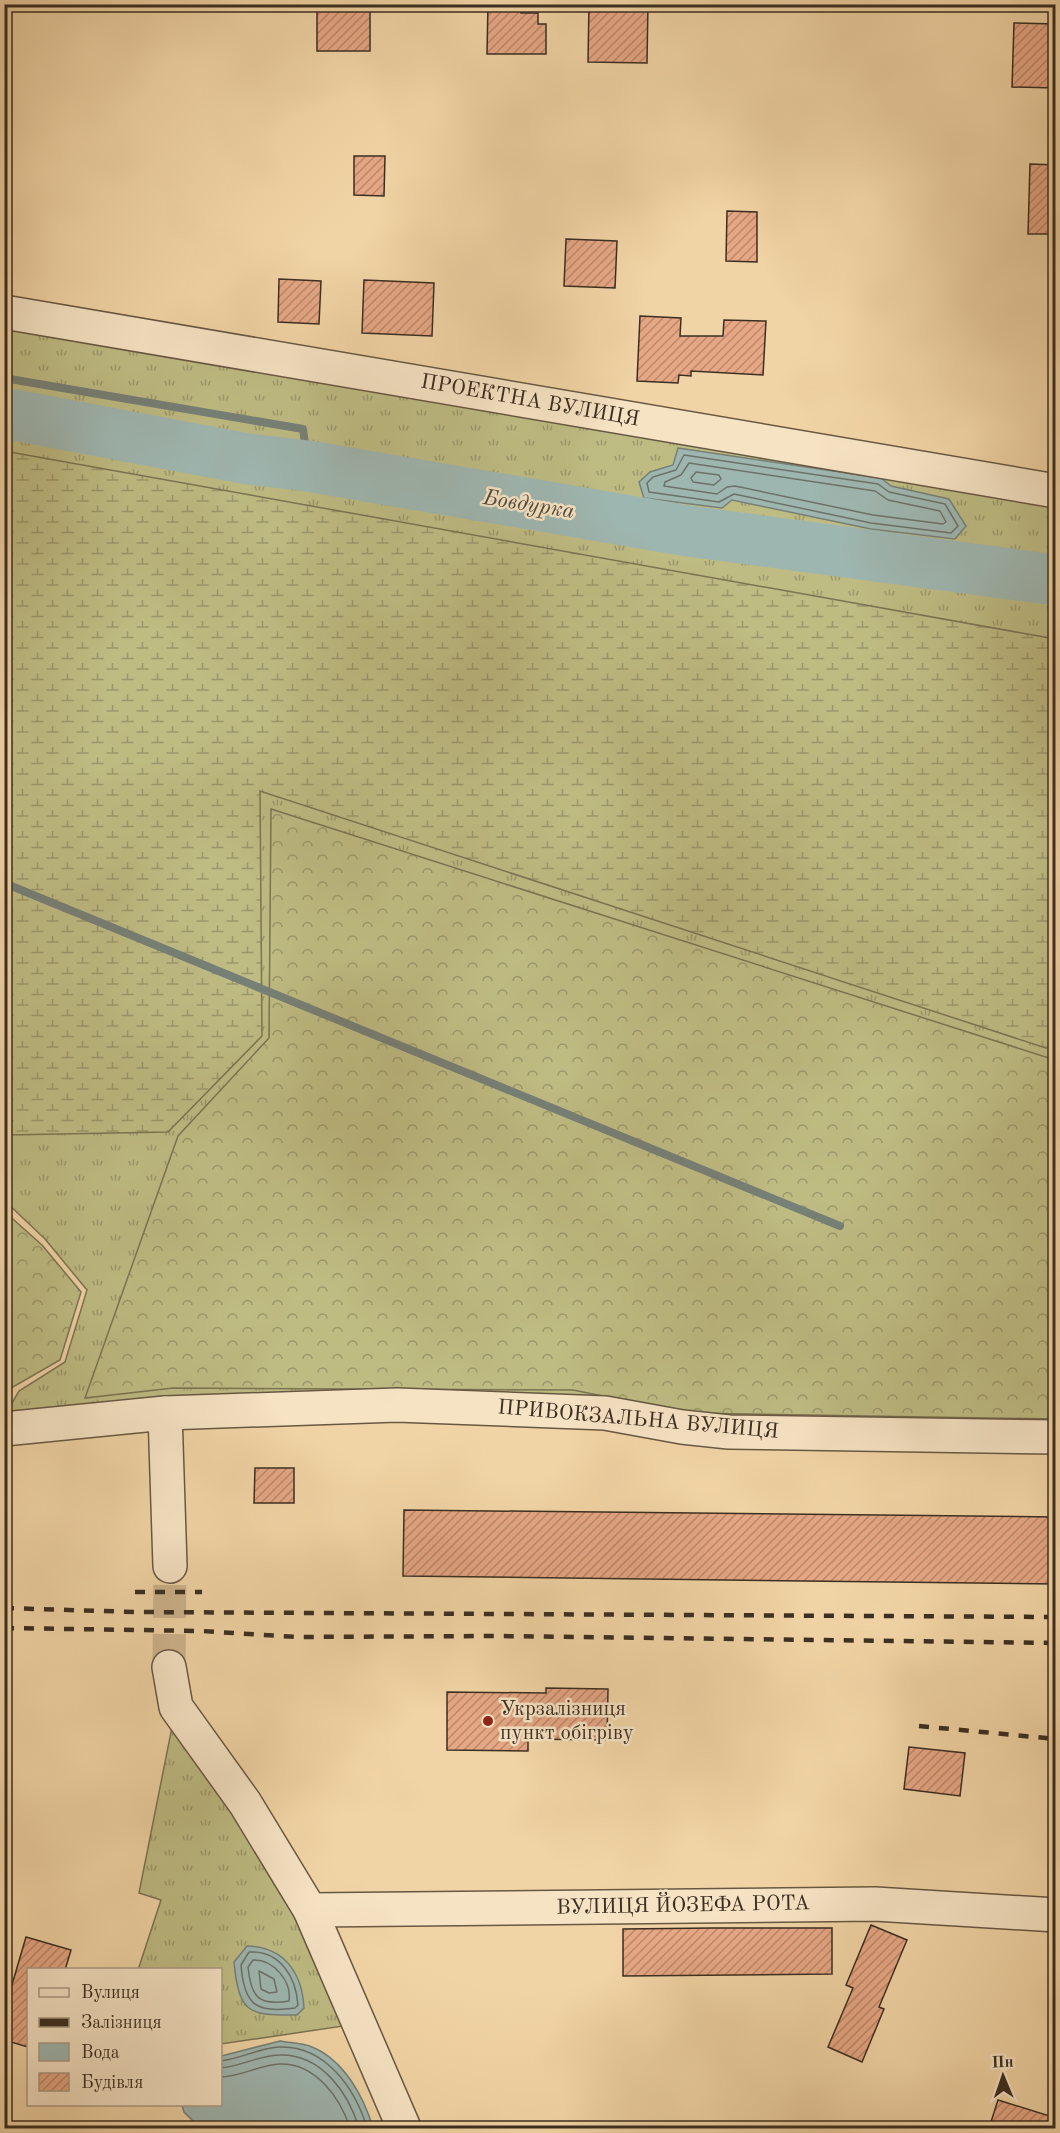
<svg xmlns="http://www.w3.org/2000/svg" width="1060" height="2133" font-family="'Old Standard TT',serif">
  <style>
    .grass { fill: url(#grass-tufts); stroke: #7c7452; stroke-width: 1.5 }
    .forest { fill: url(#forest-crowns); stroke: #7c7452; stroke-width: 1.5 }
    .wetland { fill: url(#wetland-marsh); stroke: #7c7452; stroke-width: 1.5 }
    .water { fill: #9eb6b0; stroke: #768077; stroke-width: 1.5 }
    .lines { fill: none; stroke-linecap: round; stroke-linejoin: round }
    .shore { stroke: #6c7269; stroke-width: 1.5 }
    .stream { stroke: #768077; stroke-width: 8 }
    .river { stroke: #9eb6b0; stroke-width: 51 }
    .building { fill: url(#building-hatch); stroke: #3b2e22; stroke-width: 1.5 }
    .minor-tunnel { stroke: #cdb38b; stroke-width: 33; stroke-dasharray: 33 16; stroke-linecap: butt }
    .minor-casing { stroke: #685843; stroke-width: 36 }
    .minor { stroke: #f6e3c4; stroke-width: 33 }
    .rail { stroke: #3b2e22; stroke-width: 4.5; stroke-dasharray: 10 10; stroke-linecap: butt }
    .poi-dot { fill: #8f2418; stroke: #f6e3c4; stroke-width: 2 }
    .labels { text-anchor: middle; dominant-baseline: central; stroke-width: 5; stroke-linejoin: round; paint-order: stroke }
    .street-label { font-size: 21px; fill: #3b2e22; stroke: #f6e3c4 }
    .poi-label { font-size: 21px; fill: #3b2e22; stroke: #f6e3c4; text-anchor: start }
    .water-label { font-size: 22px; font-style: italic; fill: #4f493e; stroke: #f6e3c4 }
  </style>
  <defs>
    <pattern id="grass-tufts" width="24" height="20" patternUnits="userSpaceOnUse" patternTransform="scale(1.5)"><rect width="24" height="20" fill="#bebb83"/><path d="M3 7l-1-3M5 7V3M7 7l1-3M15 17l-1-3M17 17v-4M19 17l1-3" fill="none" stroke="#9c986b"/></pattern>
    <pattern id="forest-crowns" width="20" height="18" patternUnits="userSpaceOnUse" patternTransform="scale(1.5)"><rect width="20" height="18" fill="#bebb83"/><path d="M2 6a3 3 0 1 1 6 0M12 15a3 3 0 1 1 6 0" fill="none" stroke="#9c986b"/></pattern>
    <pattern id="wetland-marsh" width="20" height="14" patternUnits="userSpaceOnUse" patternTransform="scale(1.5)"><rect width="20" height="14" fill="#bebb83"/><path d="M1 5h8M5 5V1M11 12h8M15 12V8" fill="none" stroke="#9c986b"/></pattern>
    <pattern id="building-hatch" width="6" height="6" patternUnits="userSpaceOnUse" patternTransform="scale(1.5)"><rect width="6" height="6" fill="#e6a784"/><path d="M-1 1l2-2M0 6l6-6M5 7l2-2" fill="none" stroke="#bc886c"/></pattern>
  </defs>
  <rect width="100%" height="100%" fill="#f1d4a5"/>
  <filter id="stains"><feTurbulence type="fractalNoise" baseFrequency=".00333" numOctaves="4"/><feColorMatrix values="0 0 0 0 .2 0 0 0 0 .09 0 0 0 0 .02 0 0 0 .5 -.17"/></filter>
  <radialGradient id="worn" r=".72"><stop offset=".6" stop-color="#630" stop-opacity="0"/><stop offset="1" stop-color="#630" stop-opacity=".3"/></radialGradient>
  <g class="grass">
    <path d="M4,319L1055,504V1428L5,1415L19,1391L65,1362L87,1290L45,1239L5,1201Z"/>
    <path d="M176,1707L357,2024L221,2044L220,1970H138L161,1900L139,1893Z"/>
  </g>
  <g class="forest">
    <path d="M271,809L1055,1060V1419L687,1413L573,1390L173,1388L85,1398L178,1136L269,1038Z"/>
    <path d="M5,1212L42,1245L81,1292L60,1360L11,1388L5,1398Z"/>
  </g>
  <path class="wetland" d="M4,451L1055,639V1051L260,791L262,1036L168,1132L5,1135Z"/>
  <g class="water">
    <path d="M678,448L881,478L891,486L949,499L966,526L955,539L871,529L732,500L722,508L644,498L639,482L650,472L673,465Z"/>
    <path d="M247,1946C284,1947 302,1972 304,2008L297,2015C248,2016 239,2013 234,1962Z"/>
    <path d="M280,2041C290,2043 303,2043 312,2047C344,2060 364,2097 373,2128H200L184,2112L182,2105L220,2104L221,2056Z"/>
  </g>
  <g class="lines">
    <g class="shore">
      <path d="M684,455L878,484L889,492L945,504L958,526L951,533L871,523L734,494L719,502L649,492L647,483L653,477L676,470Z"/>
      <path d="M689,463L875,491L888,500L940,511L946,522L943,524L873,515L735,486L727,487L717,494L664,486L665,482L681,475Z"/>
      <path d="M696,472L719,475L721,479L714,485L693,482L691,478Z"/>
      <path d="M249,1952C280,1950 296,1977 298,2005L295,2008C255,2014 244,2004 241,1965Z"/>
      <path d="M253,1960C273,1959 292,1981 289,2001C258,2006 251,1997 248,1967Z"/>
      <path d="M259,1971L274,1979L277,1992L269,1993L261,1989Z"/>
      <path d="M220,2061C240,2059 259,2048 279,2047C325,2045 355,2088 367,2128"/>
      <path d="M220,2068C240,2067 259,2055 280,2055C321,2054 348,2092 359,2128"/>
      <path d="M220,2077C240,2077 259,2065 280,2064C315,2063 340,2097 350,2128"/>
    </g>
    <g class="stream">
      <path d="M4,378L303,429L308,466"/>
      <path d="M4,883L840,1226"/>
    </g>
    <path class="river" d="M4,413L248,459L308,466L688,531L1056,580"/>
  </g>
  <g class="building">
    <rect x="317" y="4" width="53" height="47"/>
    <path d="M488,4H521V13H538V24H546V54H487Z"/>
    <path d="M589,4H648L647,63L588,62Z"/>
    <path d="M1014,23L1056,24V88L1012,87Z"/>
    <path d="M354,156H385L384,196L354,195Z"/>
    <path d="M1030,164L1056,165V234H1028Z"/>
    <path d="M727,211L757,212V262L726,261Z"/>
    <path d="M566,239L617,241L615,288L564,286Z"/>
    <path d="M279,279L321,281L319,324L278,322Z"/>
    <path d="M364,280L434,283L432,336L362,333Z"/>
    <path d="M640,316L681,318L680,336H723L724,320L766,321L763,375L691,371V376L679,375L678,383L637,381Z"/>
    <path d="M255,1468H294V1503H254Z"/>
    <path d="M404,1510L1056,1517V1584L403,1576Z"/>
    <path d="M546,1688L608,1689L607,1740L528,1739V1751L447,1750V1692L546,1693Z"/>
    <path d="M909,1747L965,1753L960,1796L904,1789Z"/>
    <path d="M871,1925L907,1940L879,2007L884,2009L862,2062L828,2047L853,1988L846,1985Z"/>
    <path d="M713,1928H832V1974L623,1976V1929Z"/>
    <path d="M26,1937L71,1950L65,1970H28V2047L4,2040V2012Z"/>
    <path d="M998,2100L1056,2118V2128H989Z"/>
  </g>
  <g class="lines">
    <path class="minor-tunnel" d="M169,1667L170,1566"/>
    <g class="minor-casing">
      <g id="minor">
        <path d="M4,312L1056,491"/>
        <path d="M165,1413L170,1566"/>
        <path d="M4,1429L165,1413L397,1405L605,1413L682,1427L729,1432L1056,1437"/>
        <path d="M169,1667L176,1707L245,1803L310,1910L404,2128"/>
        <path d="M310,1910L875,1904L1056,1915"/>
      </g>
    </g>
    <use href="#minor" class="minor"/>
    <g class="rail">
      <path d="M135,1592H202"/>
      <path d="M4,1608L135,1612L1056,1617"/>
      <path d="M4,1628L202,1631L296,1637L494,1636L1056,1643"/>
      <path d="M919,1726L1056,1739"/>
    </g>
  </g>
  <circle class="poi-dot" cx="488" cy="1721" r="6"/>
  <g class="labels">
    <g class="street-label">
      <text transform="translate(530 401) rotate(10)">ПРОЕКТНА ВУЛИЦЯ</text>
      <text transform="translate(638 1420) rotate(5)">ПРИВОКЗАЛЬНА ВУЛИЦЯ</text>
      <text transform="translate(683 1906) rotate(-1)">ВУЛИЦЯ ЙОЗЕФА РОТА</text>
    </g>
    <g class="poi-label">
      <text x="500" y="1709">Укрзалізниця<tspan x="500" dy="24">пункт обігріву</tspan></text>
    </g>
    <g class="water-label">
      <text transform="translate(529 505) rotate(9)">Бовдурка</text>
    </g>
  </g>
  <rect width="1060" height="2133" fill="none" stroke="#f1d4a5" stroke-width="24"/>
  <rect x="6" y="6" width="1048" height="2121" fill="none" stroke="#3b2e22" stroke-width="3"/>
  <rect x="12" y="12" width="1036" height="2109" fill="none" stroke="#3b2e22" stroke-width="1.5"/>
  <rect x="27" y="1968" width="195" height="138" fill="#f6e3c4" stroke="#ab9b83" stroke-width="1.5"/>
  <rect x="39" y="1988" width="30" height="9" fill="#f6e3c4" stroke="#ab9b83" stroke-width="1.5"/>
  <text x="81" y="1998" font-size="18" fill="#3b2e22">Вулиця</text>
  <rect x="39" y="2018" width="30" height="9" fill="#3b2e22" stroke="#ab9b83" stroke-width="1.5"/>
  <text x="81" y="2028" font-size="18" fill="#3b2e22">Залізниця</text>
  <rect x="39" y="2043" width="30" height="18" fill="#9eb6b0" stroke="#ab9b83" stroke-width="1.5"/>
  <text x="81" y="2058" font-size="18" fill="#3b2e22">Вода</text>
  <rect x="39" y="2073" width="30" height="18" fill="url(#building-hatch)" stroke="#ab9b83" stroke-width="1.5"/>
  <text x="81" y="2088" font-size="18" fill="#3b2e22">Будівля</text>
  <g transform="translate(1003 2076) rotate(358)" stroke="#f6e3c4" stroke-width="4.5" paint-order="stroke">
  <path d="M0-4.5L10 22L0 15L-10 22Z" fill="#3b2e22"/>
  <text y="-9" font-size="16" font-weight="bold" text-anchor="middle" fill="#3b2e22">Пн</text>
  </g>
  <rect width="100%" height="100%" filter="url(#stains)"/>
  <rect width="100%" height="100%" fill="url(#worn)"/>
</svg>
